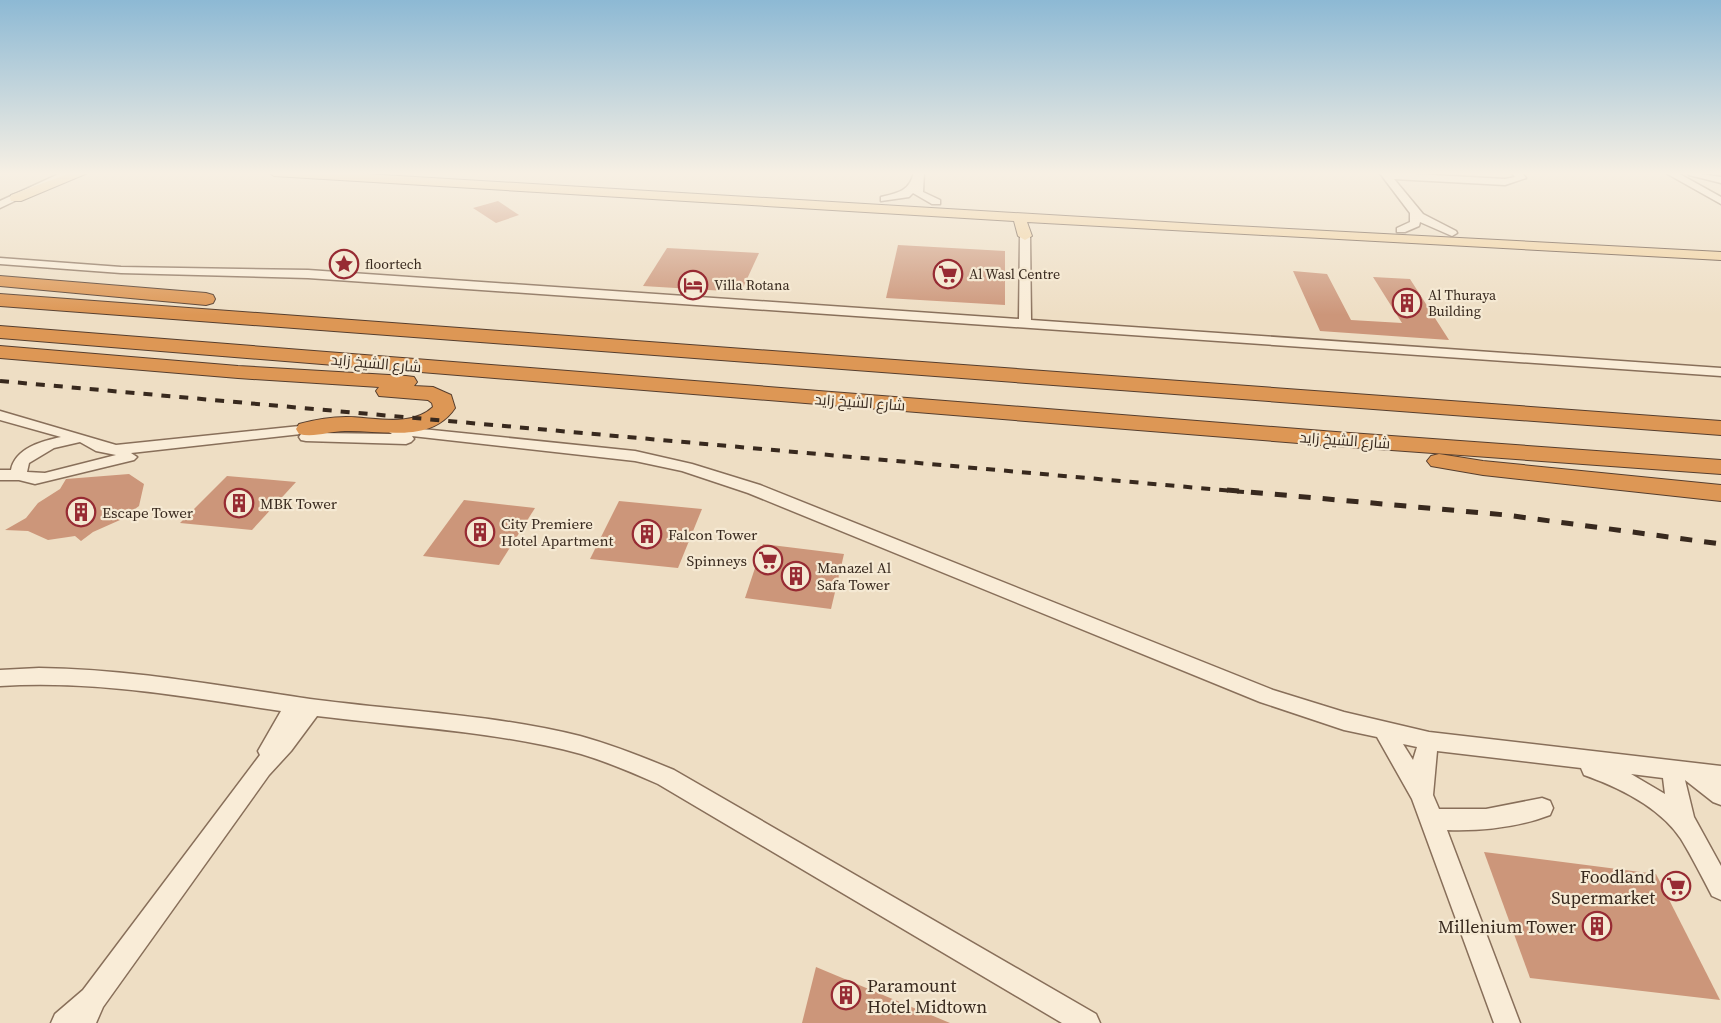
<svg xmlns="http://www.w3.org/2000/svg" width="1721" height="1023" font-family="'Source Serif 4',Cairo,serif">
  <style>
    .building { fill: #cc967a }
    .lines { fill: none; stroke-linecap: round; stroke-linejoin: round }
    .minor-casing { stroke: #886f5a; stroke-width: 3 }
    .major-casing { stroke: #563e2e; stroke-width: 2 }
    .highway-casing { stroke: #563e2e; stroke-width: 2 }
    .minor { fill: #f9ecd7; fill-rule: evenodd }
    .major { fill: #f1d09c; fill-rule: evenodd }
    .highway { fill: #dd9755; fill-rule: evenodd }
    .rail-far1 { stroke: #38291e; stroke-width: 4; stroke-dasharray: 9 9; stroke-linecap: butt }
    .rail { stroke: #38291e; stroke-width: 5; stroke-dasharray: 12 12; stroke-linecap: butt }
    .labels { text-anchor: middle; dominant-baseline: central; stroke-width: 4.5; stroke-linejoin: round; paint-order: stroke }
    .far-poi-label { font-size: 14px; fill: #38291e; stroke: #f5e9d3; text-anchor: start }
    .street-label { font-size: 15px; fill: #38291e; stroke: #f5e9d3 }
    .poi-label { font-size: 15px; fill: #38291e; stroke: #f5e9d3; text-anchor: start }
    .near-poi-label { font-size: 18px; fill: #38291e; stroke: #f5e9d3; text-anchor: end }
  </style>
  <rect width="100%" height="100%" fill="#eedec4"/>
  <g class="building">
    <path d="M498,201L519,215L496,223L473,208Z"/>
    <path d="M898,245L1005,251V305L886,298Z"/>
    <path d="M667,248L759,253L741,292L643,286Z"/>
    <path d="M1293,271L1327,274L1351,320L1402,323L1373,277L1410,279L1449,340L1320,331Z"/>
    <path d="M129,474L144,484L139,506L120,520L93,532L81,541L75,536L48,540L28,531L5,530L26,518L38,503L60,489L66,479Z"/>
    <path d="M227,476L296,482L252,530L180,523Z"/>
    <path d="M464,500L535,508L499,565L423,556Z"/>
    <path d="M619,501L702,509L678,568L590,559Z"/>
    <path d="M763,544L844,554L831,609L745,598Z"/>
    <path d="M1484,852L1656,874L1720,1000L1530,978Z"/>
    <path d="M816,967L950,1023H802Z"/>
  </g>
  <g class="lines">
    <g class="minor-casing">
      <g id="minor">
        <path d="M63,172H76L0,208V201Z"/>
        <path d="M914,172H924L923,192L940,200V204H932L913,193L909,197L881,201V197C898,193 910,191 914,172Z"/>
        <path d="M1379,172L1505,179L1515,177L1511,172H1521L1526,178L1505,185L1394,179L1423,214L1456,231L1457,233L1452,236L1420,222L1419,226L1405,232H1397V228L1410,222V213Z"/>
        <path d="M1664,172H1676L1721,197V204Z"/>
        <path d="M1688,172L1721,177V183L1689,175Z"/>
        <path d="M1025,233L1030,236L1031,320L1721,368V376L308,278L121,273L0,264V258L121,267L308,270L1019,319L1020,236Z"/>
        <path d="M0,411L116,445L319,424L326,428L324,431L316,433L392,434L386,430L393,426L635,451L692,464L760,485L1273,690L1344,712L1429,732L1721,766V805L1713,802L1685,780L1694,817L1721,866V900L1712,896C1702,877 1692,857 1681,839C1660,807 1618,787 1584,775L1581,768L1437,751L1433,795L1439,809H1486L1542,798L1550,801L1553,808L1550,815C1516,828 1482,831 1447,830L1520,1023H1494L1412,799L1377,737L1344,730L1260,702L748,493L682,471L635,461L412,436L414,439L411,442L406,444L306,441L301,440L299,437L301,434L131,453L137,457L134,460L35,484L19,480H0V470H11C15,448 42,441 61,437L0,420ZM80,442L96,451L116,455L45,473L27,472L29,463L54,448ZM1403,744L1417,747L1413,760ZM1631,774L1663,778L1665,794Z"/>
        <path d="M39,668C131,669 220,686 310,699C400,711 491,714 580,736C612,745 643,757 674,770L1096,1014L1100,1023H1062L658,784C633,773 608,762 581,754C495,731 405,727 317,716L291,751L269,775L103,1007L96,1023H51L55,1014L83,990L260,755L258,751L281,711C186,697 96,680 0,686V670Z"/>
      </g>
    </g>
    <g class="major-casing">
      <g id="major">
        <path d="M73,172H90L21,201H11L10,198L11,195Z"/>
        <path d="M268,172H333L1215,225L1721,252V260L1027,222L1032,236L1025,240L1018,236L1014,221L274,176Z"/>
      </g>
    </g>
    <g class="highway-casing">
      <g id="highway">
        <path d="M0,276L206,293L213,295L215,299L213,303L206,305L0,286Z"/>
        <path d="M0,294L1721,421V435L0,306Z"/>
        <path d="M0,326L1336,432L1721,460V474L1336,446L0,338Z"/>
        <path d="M0,346L238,366L406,376L414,377L417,382L414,386L433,387L451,395L455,408C431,444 382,430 345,431C330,431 314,438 299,434L296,429L299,424C314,420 330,417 346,417C374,417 411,428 433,407L432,403L428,400L379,396L376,391L379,387L238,378L0,358Z"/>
        <path d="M1439,454L1483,461L1721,485V501L1483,475L1431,466L1427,461L1431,456Z"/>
      </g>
    </g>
    <use href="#minor" class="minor"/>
    <use href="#major" class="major"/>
    <use href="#highway" class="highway"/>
    <path class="rail-far1" d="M0,381L1244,492"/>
    <path class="rail" d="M1227,490L1506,515L1721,544"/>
  </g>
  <linearGradient id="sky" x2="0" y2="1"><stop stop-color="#8db9d4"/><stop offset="0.55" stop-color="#f7f0e4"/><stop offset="1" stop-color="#f7f0e4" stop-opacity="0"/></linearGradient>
  <rect width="1721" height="315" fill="url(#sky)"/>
  <defs>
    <g id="sight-ring" transform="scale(1.5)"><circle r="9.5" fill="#f5e9d3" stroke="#972b33" stroke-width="1.5"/><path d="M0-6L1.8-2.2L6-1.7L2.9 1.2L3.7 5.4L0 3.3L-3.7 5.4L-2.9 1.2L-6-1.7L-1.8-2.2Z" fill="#972b33"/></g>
    <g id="supermarket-ring" transform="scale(1.5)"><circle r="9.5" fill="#f5e9d3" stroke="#972b33" stroke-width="1.5"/><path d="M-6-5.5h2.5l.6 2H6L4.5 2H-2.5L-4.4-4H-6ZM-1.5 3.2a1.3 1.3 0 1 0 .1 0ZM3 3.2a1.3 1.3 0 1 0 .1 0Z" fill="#972b33"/></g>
    <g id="hotel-ring" transform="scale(1.5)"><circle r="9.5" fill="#f5e9d3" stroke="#972b33" stroke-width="1.5"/><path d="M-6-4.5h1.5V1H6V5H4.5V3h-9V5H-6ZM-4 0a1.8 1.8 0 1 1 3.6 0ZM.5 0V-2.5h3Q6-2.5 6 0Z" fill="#972b33"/></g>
    <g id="building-ring" transform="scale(1.5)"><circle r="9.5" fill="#f5e9d3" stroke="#972b33" stroke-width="1.5"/><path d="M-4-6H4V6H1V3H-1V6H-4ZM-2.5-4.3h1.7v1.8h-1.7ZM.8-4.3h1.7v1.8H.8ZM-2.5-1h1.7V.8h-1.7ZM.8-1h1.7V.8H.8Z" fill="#972b33"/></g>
  </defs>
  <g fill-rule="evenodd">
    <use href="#sight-ring" x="344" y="264"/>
    <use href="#supermarket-ring" x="948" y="274"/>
    <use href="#hotel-ring" x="693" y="285"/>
    <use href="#building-ring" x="1407" y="303"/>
    <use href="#building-ring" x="239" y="503"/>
    <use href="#building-ring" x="81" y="512"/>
    <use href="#building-ring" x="480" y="532"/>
    <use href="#building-ring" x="647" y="534"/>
    <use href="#supermarket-ring" x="768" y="560"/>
    <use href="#building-ring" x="796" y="576"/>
    <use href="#supermarket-ring" x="1676" y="886"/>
    <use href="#building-ring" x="1597" y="926"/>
    <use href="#building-ring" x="846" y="995"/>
  </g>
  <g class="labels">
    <g class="far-poi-label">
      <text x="365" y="264">floortech</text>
      <text x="969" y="274">Al Wasl Centre</text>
      <text x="714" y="285">Villa Rotana</text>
      <text x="1428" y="295">Al Thuraya<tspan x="1428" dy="16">Building</tspan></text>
    </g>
    <g class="street-label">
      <text transform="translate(376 363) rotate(5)">شارع الشيخ زايد</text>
      <text transform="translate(860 402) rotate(4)">شارع الشيخ زايد</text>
      <text transform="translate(1345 440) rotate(4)">شارع الشيخ زايد</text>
    </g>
    <g class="poi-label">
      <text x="260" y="503">MBK Tower</text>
      <text x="102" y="512">Escape Tower</text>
      <text x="501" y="523">City Premiere<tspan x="501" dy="17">Hotel Apartment</tspan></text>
      <text x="668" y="534">Falcon Tower</text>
      <text x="747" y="560" text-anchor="end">Spinneys</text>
      <text x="817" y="567">Manazel Al<tspan x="817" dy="17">Safa Tower</tspan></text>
    </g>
    <g class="near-poi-label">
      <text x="1655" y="876">Foodland<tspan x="1655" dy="21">Supermarket</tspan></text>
      <text x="1576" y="926">Millenium Tower</text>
      <text x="867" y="985" text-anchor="start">Paramount<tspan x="867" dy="21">Hotel Midtown</tspan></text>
    </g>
  </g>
</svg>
